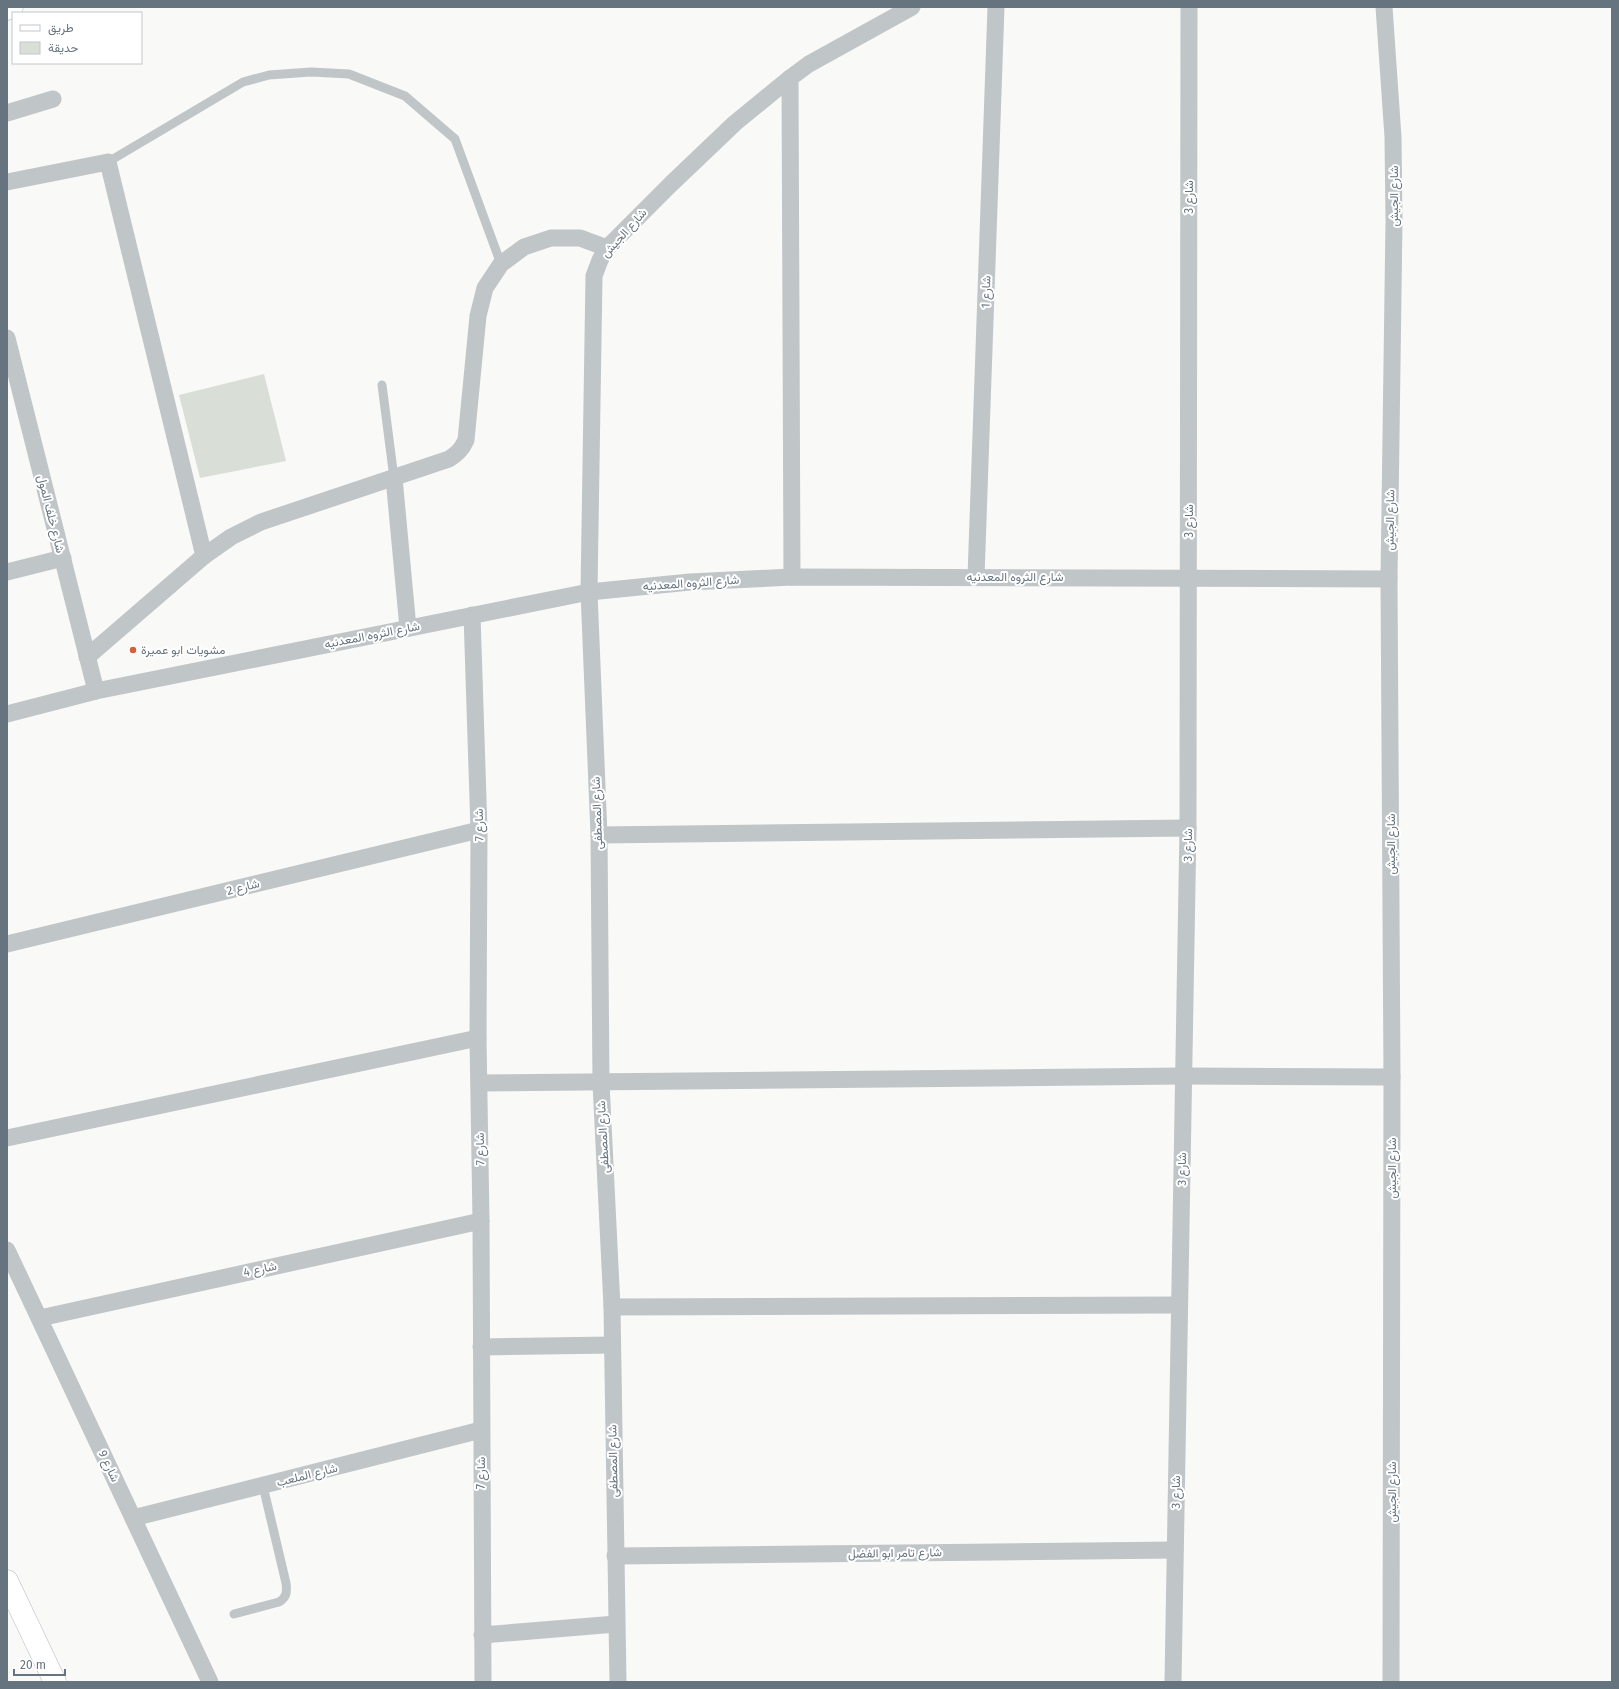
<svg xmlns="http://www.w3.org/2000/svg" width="1619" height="1689" font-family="'Fira Sans',Vazirmatn,sans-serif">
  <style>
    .green { fill: #d9ded6 }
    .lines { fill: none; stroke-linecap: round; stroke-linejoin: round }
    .secondary-casing { stroke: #b5babe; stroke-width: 23 }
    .lane { stroke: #c0c5c8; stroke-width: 9 }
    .street { stroke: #c0c5c8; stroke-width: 17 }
    .secondary { stroke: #fff; stroke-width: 22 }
    .poi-dot { fill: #d6603a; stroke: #fff; stroke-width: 1.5 }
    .labels { text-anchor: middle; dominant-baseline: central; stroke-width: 4; stroke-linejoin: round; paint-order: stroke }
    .street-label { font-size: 12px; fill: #66747f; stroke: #fff }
    .poi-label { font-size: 12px; fill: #66747f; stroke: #fff; text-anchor: start }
  </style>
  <rect width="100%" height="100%" fill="#f9f9f7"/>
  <path class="green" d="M264,374L286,461L200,478L179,395Z"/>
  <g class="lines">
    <g class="secondary-casing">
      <g id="secondary">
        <path d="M7,9L12,7"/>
        <path d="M7,1581L55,1682"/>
      </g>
    </g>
    <g class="lane">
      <path d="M108,162L243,82L269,75L311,72L349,74L405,96L455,139L501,264"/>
      <path d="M382,385L394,478"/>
      <path d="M234,1614L279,1602C287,1597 287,1592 286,1583L263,1486"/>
    </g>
    <g class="street">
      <path d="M1384,7L1393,137L1394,221L1389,579L1392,1077L1391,1682"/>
      <path d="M790,78L792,577"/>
      <path d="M7,113L53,99"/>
      <path d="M7,182L108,162L204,556"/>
      <path d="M7,338L96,691"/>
      <path d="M394,478L408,628"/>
      <path d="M7,572L63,558"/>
      <path d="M976,577L996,7"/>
      <path d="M472,615L479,830L478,1038L481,1221L483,1682"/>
      <path d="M87,657L204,556L231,537L261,522L449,459C458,453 462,449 466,440L478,316L485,288L501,264L524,247L551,238H580L607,248"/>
      <path d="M7,714L96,691L589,592L690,582L792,577L1389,579"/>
      <path d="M599,835L1188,828"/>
      <path d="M7,944L479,830"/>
      <path d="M479,1083L1184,1076L1392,1077"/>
      <path d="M7,1138L478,1038"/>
      <path d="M7,1250L210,1682"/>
      <path d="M612,1307L1179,1305"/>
      <path d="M40,1318L481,1221"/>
      <path d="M481,1347L612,1345"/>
      <path d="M133,1518L481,1430"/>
      <path d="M615,1556L1175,1550"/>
      <path d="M482,1635L616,1624"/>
      <path d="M618,1682L612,1307L601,1083L599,835L589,592L594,276L600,260L607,248L671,184L735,123L790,78L809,64L912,7"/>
      <path d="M1173,1682L1188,828L1189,7"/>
    </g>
    <use href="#secondary" class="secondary"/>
  </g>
  <circle class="poi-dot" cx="133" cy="650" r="4"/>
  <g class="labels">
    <g class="street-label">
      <text transform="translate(1394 196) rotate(-90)">شارع الجيش</text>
      <text transform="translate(1189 197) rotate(-90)">شارع 3</text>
      <text transform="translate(624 233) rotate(-48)">شارع الجيش</text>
      <text transform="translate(986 292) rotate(-88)">شارع 1</text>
      <text transform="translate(51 514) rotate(76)">شارع خلف المول</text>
      <text transform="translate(1390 520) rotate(-89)">شارع الجيش</text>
      <text transform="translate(1189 521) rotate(-90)">شارع 3</text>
      <text x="1015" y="577">شارع الثروه المعدنيه</text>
      <text transform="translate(691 583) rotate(-4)">شارع الثروه المعدنيه</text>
      <text transform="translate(372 635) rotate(-11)">شارع الثروه المعدنيه</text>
      <text transform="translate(597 813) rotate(-92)">شارع المصطفى</text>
      <text transform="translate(479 825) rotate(-91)">شارع 7</text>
      <text transform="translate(1391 844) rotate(-90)">شارع الجيش</text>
      <text transform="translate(1188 845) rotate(-89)">شارع 3</text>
      <text transform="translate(243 887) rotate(-14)">شارع 2</text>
      <text transform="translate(603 1137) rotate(-93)">شارع المصطفى</text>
      <text transform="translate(480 1149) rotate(-91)">شارع 7</text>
      <text transform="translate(1392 1168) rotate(-90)">شارع الجيش</text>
      <text transform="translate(1182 1169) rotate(-89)">شارع 3</text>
      <text transform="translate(260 1269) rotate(-12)">شارع 4</text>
      <text transform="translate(613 1461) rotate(-91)">شارع المصطفى</text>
      <text transform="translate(109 1466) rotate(65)">شارع 9</text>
      <text transform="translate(481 1473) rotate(-90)">شارع 7</text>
      <text transform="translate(307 1475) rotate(-14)">شارع الملعب</text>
      <text transform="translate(1176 1492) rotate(-89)">شارع 3</text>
      <text transform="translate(1392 1492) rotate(-90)">شارع الجيش</text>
      <text transform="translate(895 1553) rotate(-1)">شارع تامر ابو الفضل</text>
    </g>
    <g class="poi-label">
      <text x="141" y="650">مشويات ابو عميرة</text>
    </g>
  </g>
  <rect width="1619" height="1689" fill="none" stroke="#66747f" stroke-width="16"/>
  <rect x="12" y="12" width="130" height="52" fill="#ffffff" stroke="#c2c7cc"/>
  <rect x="20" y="25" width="20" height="6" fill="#ffffff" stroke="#c2c7cc"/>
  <text x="48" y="32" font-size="12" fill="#66747f">طريق</text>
  <rect x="20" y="42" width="20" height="12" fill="#d9ded6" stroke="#c2c7cc"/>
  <text x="48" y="52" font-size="12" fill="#66747f">حديقة</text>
  <path d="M14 1669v6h51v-6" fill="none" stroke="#66747f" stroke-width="2"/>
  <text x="20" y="1669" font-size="12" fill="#66747f" stroke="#ffffff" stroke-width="3" paint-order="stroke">20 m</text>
</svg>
